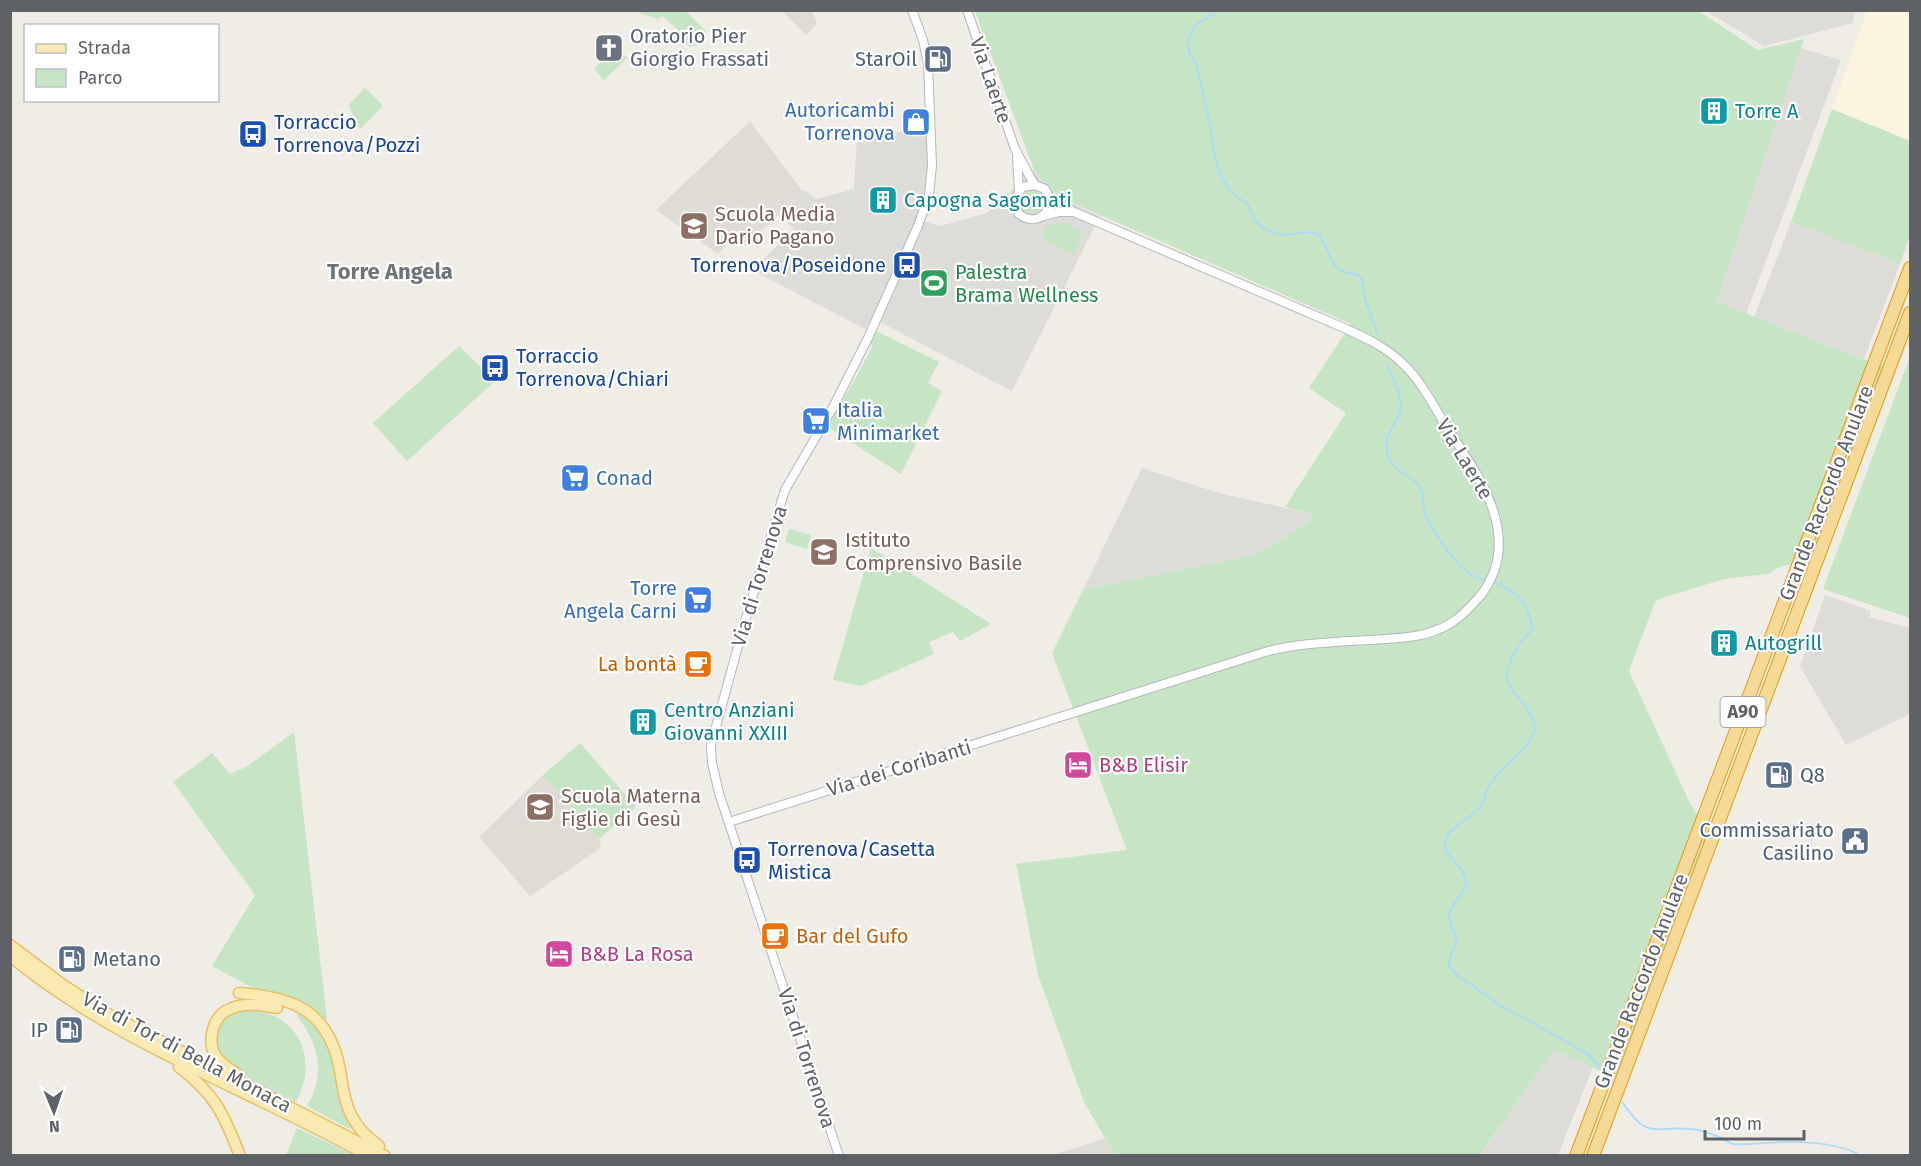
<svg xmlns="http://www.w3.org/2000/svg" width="1921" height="1166" font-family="'Fira Sans',sans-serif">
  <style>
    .commercial { fill: #fcf4df }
    .industrial { fill: #dedcd8 }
    .education { fill: #dfdcd5 }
    .green { fill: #c6e5c5 }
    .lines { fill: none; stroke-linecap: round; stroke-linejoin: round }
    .stream { stroke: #acdbf9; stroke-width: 2 }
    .tertiary-casing { stroke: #b3b7ba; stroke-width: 10 }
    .primary-casing { stroke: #e8be66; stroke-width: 13 }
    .motorway-casing { stroke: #e69910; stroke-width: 14 }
    .tertiary { stroke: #fff; stroke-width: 8 }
    .primary { stroke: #faeab1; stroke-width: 10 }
    .motorway { stroke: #f6d997; stroke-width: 12 }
    .labels { text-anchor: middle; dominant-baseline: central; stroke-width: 4.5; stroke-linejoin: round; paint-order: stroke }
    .shield { fill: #fff; stroke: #8e9194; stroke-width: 1.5 }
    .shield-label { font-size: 18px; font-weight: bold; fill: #5e6266 }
    .worship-label { font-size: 20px; fill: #5b616d; stroke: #fff; text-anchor: start }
    .service-label { font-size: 20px; fill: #4e5e75; stroke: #fff; text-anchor: end }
    .street-label { font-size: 20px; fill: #5e6266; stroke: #fff }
    .shop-label { font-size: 20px; fill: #366cbe; stroke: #fff; text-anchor: end }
    .culture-label { font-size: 20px; fill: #0d838f; stroke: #fff; text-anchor: start }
    .transit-label { font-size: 20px; fill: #164399; stroke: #fff; text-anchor: start }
    .education-label { font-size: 20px; fill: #785e54; stroke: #fff; text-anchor: start }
    .leisure-label { font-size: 20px; fill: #27864d; stroke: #fff; text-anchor: start }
    .food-label { font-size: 20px; fill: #c56008; stroke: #fff; text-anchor: end }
    .hotel-label { font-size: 20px; fill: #b23c85; stroke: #fff; text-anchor: start }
    .quarter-label { font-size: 22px; font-weight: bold; fill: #6f7478; stroke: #fff }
  </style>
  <rect width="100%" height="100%" fill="#efede6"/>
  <path class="commercial" d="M1867,11H1910V141L1832,109Z"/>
  <g class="industrial">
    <path d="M1706,11H1855L1853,23L1764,46Z"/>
    <path d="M1801,48L1841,60L1746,314L1717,302Z"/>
    <path d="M927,130V189L915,219L940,226L987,213L1034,170L1059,197L1100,216L1012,391L872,318L865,329L752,270L794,230L781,215L804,190L817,199L854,189L857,135Z"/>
    <path d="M1791,222L1900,264L1864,359L1754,317Z"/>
    <path d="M1142,468L1219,493L1312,514L1308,523L1254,555L1083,590Z"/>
    <path d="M1825,595L1871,611L1869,617L1910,628V714L1846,745L1800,666Z"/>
    <path d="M1554,1050L1593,1067L1558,1155L1480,1156Z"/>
    <path d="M1105,1138L1115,1155H1052L1091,1143Z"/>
  </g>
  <g class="education">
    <path d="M782,11H812L817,24L806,35Z"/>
    <path d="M750,121L803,192L746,246L735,237L718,254L656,210Z"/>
    <path d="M543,775L599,839L601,848L530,896L479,837Z"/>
  </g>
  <g class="green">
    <path d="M1697,10L1758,50L1804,39L1717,302L1889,369L1818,558L1779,567L1768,574L1724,579L1659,599L1655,602L1629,671L1689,801L1712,839L1626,1083L1554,1050L1480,1155H1115L1084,1102L1038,975L1016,864L1127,850L1052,653L1083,590L1254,555L1308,523L1312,514L1285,507L1346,413L1309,388L1351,324L1059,197L1034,170L975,11Z"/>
    <path d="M634,11H685L706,31L705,38L699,44L690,47L682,42L686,37L663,16L657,19Z"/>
    <path d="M617,47L627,58L604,80L594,69Z"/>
    <path d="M365,88L383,106L360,129L349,106L351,102Z"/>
    <path d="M1832,109L1910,141V235L1900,264L1791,222Z"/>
    <circle cx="1032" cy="202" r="11"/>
    <path d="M1057,223H1069L1076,231L1080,230L1081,239L1073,254L1042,239L1045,227Z"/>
    <path d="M876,331L939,362L928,383L942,391L901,474L828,427L873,346L870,343Z"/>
    <path d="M459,346L495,381L407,461L373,423Z"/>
    <path d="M1910,357V618L1823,589Z"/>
    <path d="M789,529L811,535L807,549L785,542Z"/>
    <path d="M871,548L991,624L960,641L953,632L929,642L934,654L861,686L833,680Z"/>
    <path d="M294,732L327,1020L300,1000L257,990L212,966L255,895L173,782L212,753L230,774L246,767Z"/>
    <path d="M580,743L636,807L599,839L543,775Z"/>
    <path d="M242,1010C295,1008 321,1056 296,1102C271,1090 207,1065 218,1031C221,1019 231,1013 242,1010Z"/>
    <path d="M299,1013C335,1031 331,1072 342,1105C344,1113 348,1120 351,1127L350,1129L307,1106C326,1074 319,1044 297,1016Z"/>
    <path d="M297,1128L354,1155H286Z"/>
  </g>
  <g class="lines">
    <g class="stream">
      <path d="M1220,10L1197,24L1192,31L1188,43L1189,52L1196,64L1210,124L1214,154L1220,174L1231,192L1248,204L1254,219L1264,229L1282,235L1311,232L1320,235L1335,266L1341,271L1358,275L1362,279L1365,299L1377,333"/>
      <path d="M1387,364C1391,377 1402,394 1401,408C1399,423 1383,433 1387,451C1391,472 1411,474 1420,487C1425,494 1422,502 1424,510C1430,528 1451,558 1466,571C1472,576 1479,578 1487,581"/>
      <path d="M1492,582C1511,588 1522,596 1529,615C1530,619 1533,624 1532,628C1531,633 1526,636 1523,639C1516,649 1506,665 1507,678C1508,694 1534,706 1535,730C1529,751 1502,766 1490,784C1485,792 1485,802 1478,809C1466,823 1441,828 1446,851C1453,862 1474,877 1463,892C1458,899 1452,903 1450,912C1447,922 1455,929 1456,939C1456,949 1448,956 1449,966L1457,975L1498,1004L1587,1053L1599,1067"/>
      <path d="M1623,1103C1648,1140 1652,1126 1690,1129C1699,1129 1712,1134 1721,1138C1725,1140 1729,1143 1733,1144C1743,1145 1755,1143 1766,1143C1793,1141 1838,1141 1861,1156"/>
    </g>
    <g class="tertiary-casing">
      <g id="tertiary">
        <path d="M967,10L1015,149L1030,177L1035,185L1045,189L1050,199C1050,217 1032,226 1018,213L1015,199L1022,187L1035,185"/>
        <path d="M1017,158L1019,190"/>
        <path d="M1043,216L1059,212H1071"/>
        <path d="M729,822L1265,652C1298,643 1334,642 1368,640C1398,638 1425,639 1451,623C1463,616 1472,605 1481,595C1525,537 1478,475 1446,426C1433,405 1421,380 1402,363C1386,347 1364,337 1344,328L1074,212L1050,199"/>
        <path d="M839,1156L719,793L712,763L711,745L743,628L785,490L832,409L868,338L918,226L929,195L932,165L928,64L923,40L912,10"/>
      </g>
    </g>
    <g class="primary-casing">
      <g id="primary">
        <path d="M10,945L63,985L106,1013L385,1156"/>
        <path d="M10,956C117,1044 249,1089 369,1156"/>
        <path d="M239,993C294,997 329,1011 340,1070C343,1088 345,1108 356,1123C362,1133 370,1139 379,1146"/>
        <path d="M179,1067C215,1094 224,1114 240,1156"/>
        <path d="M236,1073C229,1069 222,1064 217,1058C206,1043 212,1016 230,1009C244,1002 262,1005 277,1008"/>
      </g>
    </g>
    <g class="motorway-casing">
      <g id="motorway">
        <path d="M1576,1156L1910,268"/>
        <path d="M1593,1156L1910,313"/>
      </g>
    </g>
    <use href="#tertiary" class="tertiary"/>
    <use href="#primary" class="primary"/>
    <use href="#motorway" class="motorway"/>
  </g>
  <defs>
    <g id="church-square" transform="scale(1.5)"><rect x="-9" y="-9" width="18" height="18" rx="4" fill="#6b7280" stroke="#fff"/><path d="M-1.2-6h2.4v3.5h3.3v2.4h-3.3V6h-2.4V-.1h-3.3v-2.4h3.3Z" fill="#fff"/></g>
    <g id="fuel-square" transform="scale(1.5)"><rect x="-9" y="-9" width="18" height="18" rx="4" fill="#5c6f8a" stroke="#fff"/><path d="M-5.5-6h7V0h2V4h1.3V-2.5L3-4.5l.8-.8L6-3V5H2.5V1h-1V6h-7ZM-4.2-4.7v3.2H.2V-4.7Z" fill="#fff"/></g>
    <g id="building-square" transform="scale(1.5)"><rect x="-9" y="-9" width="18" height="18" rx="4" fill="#0f9aa8" stroke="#fff"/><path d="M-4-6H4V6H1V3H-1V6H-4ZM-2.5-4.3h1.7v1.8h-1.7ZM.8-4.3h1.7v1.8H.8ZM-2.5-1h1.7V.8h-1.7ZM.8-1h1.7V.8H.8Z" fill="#fff"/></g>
    <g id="shop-square" transform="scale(1.5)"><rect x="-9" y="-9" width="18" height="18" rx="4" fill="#3f7fe0" stroke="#fff"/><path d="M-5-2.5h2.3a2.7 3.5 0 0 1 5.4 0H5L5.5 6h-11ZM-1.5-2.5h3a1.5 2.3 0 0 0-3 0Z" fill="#fff"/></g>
    <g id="bus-square" transform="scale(1.5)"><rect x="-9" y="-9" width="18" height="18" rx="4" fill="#1a4fb4" stroke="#fff"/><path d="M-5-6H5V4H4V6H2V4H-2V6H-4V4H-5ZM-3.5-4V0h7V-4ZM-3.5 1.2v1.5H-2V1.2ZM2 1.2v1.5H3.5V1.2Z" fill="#fff"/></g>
    <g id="school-square" transform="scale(1.5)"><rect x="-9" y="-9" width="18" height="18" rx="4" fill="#8d6e63" stroke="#fff"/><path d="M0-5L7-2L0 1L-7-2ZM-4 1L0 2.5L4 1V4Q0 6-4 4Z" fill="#fff"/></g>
    <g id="stadium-square" transform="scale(1.5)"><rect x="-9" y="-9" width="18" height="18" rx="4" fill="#2e9e5b" stroke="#fff"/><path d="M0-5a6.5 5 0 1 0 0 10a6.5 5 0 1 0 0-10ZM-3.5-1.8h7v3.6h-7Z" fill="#fff"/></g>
    <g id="supermarket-square" transform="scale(1.5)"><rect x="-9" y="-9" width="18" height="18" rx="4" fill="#3f7fe0" stroke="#fff"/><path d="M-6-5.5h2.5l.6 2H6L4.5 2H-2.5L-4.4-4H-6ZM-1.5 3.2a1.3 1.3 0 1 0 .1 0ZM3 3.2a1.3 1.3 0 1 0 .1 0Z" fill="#fff"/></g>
    <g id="cafe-square" transform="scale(1.5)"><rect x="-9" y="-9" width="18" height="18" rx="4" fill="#e8710a" stroke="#fff"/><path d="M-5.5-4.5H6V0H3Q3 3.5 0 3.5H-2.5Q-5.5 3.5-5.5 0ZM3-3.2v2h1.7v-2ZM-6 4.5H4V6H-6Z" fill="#fff"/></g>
    <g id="hotel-square" transform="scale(1.5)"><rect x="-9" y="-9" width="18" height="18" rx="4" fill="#d1479c" stroke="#fff"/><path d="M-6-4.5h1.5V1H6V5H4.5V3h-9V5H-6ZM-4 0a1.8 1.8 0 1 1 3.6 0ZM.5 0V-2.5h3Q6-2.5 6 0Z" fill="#fff"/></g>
    <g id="civic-square" transform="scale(1.5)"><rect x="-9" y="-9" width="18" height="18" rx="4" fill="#5c6f8a" stroke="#fff"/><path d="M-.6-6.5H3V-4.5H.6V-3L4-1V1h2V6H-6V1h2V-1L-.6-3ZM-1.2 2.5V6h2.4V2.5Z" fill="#fff"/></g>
  </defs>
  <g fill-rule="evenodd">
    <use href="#church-square" x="609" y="48"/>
    <use href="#fuel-square" x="938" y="59"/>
    <use href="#building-square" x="1714" y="111"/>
    <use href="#shop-square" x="916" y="122"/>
    <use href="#bus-square" x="253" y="134"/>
    <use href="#building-square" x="883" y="200"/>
    <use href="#school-square" x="694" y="226"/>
    <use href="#bus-square" x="907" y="265"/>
    <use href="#stadium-square" x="934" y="283"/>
    <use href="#bus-square" x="495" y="368"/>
    <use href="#supermarket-square" x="816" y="421"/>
    <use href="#supermarket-square" x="575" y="478"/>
    <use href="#school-square" x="824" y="552"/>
    <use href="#supermarket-square" x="698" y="600"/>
    <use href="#building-square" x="1724" y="643"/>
    <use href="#cafe-square" x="698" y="664"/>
    <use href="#building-square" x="643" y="722"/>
    <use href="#hotel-square" x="1078" y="765"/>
    <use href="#fuel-square" x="1779" y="775"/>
    <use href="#school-square" x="540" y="807"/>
    <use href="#civic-square" x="1855" y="841"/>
    <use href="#bus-square" x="747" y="860"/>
    <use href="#cafe-square" x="775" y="936"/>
    <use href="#hotel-square" x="559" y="954"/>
    <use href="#fuel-square" x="72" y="959"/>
    <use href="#fuel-square" x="69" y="1030"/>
  </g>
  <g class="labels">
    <rect class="shield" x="1720.5" y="697" width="45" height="30" rx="4.5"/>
    <g class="shield-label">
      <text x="1743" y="712">A90</text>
    </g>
    <g class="worship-label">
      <text x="630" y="36">Oratorio Pier<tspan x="630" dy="23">Giorgio Frassati</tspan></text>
    </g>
    <g class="service-label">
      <text x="917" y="59">StarOil</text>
      <text x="1800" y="775" text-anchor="start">Q8</text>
      <text x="1834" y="830">Commissariato<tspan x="1834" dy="23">Casilino</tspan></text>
      <text x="93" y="959" text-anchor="start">Metano</text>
      <text x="48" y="1030">IP</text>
    </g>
    <g class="street-label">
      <text transform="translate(991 80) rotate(71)">Via Laerte</text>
      <text transform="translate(1465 459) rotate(59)">Via Laerte</text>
      <text transform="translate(1826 493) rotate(-69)">Grande Raccordo Anulare</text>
      <text transform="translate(759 576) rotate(-73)">Via di Torrenova</text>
      <text transform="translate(899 768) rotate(-17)">Via dei Coribanti</text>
      <text transform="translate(1641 981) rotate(-69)">Grande Raccordo Anulare</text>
      <text transform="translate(187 1052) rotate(28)">Via di Tor di Bella Monaca</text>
      <text transform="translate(807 1058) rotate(72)">Via di Torrenova</text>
    </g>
    <g class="shop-label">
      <text x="895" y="110">Autoricambi<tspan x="895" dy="23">Torrenova</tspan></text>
      <text x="837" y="410" text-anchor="start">Italia<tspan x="837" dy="23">Minimarket</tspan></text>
      <text x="596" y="478" text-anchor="start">Conad</text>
      <text x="677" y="588">Torre<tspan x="677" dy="23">Angela Carni</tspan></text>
    </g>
    <g class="culture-label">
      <text x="1735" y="111">Torre A</text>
      <text x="904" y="200">Capogna Sagomati</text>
      <text x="1745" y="643">Autogrill</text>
      <text x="664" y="710">Centro Anziani<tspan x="664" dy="23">Giovanni XXIII</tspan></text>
    </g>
    <g class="transit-label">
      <text x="274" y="122">Torraccio<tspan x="274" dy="23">Torrenova/Pozzi</tspan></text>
      <text x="886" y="265" text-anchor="end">Torrenova/Poseidone</text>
      <text x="516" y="356">Torraccio<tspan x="516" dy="23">Torrenova/Chiari</tspan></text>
      <text x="768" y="849">Torrenova/Casetta<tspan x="768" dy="23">Mistica</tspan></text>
    </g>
    <g class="education-label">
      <text x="715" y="214">Scuola Media<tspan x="715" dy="23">Dario Pagano</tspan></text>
      <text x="845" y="540">Istituto<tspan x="845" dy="23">Comprensivo Basile</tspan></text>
      <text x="561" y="796">Scuola Materna<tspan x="561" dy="23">Figlie di Gesù</tspan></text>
    </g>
    <g class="leisure-label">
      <text x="955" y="272">Palestra<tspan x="955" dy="23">Brama Wellness</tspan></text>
    </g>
    <g class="food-label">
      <text x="677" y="664">La bontà</text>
      <text x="796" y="936" text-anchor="start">Bar del Gufo</text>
    </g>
    <g class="hotel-label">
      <text x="1099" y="765">B&amp;B Elisir</text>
      <text x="580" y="954">B&amp;B La Rosa</text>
    </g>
    <g class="quarter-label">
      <text x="390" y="271">Torre Angela</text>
    </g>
  </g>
  <rect width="1921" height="1166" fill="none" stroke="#5e6266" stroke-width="24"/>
  <rect x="24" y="24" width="195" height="78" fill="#ffffff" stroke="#bfc0c2" stroke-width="1.5"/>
  <rect x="36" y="44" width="30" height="9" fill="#faeab1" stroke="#bfc0c2" stroke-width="1.5"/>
  <text x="78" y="54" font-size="18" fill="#5e6266">Strada</text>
  <rect x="36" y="69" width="30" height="18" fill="#c6e5c5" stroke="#bfc0c2" stroke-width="1.5"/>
  <text x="78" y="84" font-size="18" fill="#5e6266">Parco</text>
  <g transform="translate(54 1112) rotate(178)" stroke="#ffffff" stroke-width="4.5" paint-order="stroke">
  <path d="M0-4.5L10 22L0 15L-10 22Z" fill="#5e6266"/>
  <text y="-9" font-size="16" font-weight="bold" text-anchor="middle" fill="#5e6266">N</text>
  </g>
  <path d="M1705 1130v9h99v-9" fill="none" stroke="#5e6266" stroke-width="3"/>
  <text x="1714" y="1130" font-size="18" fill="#5e6266" stroke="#ffffff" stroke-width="4.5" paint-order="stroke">100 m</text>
</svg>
